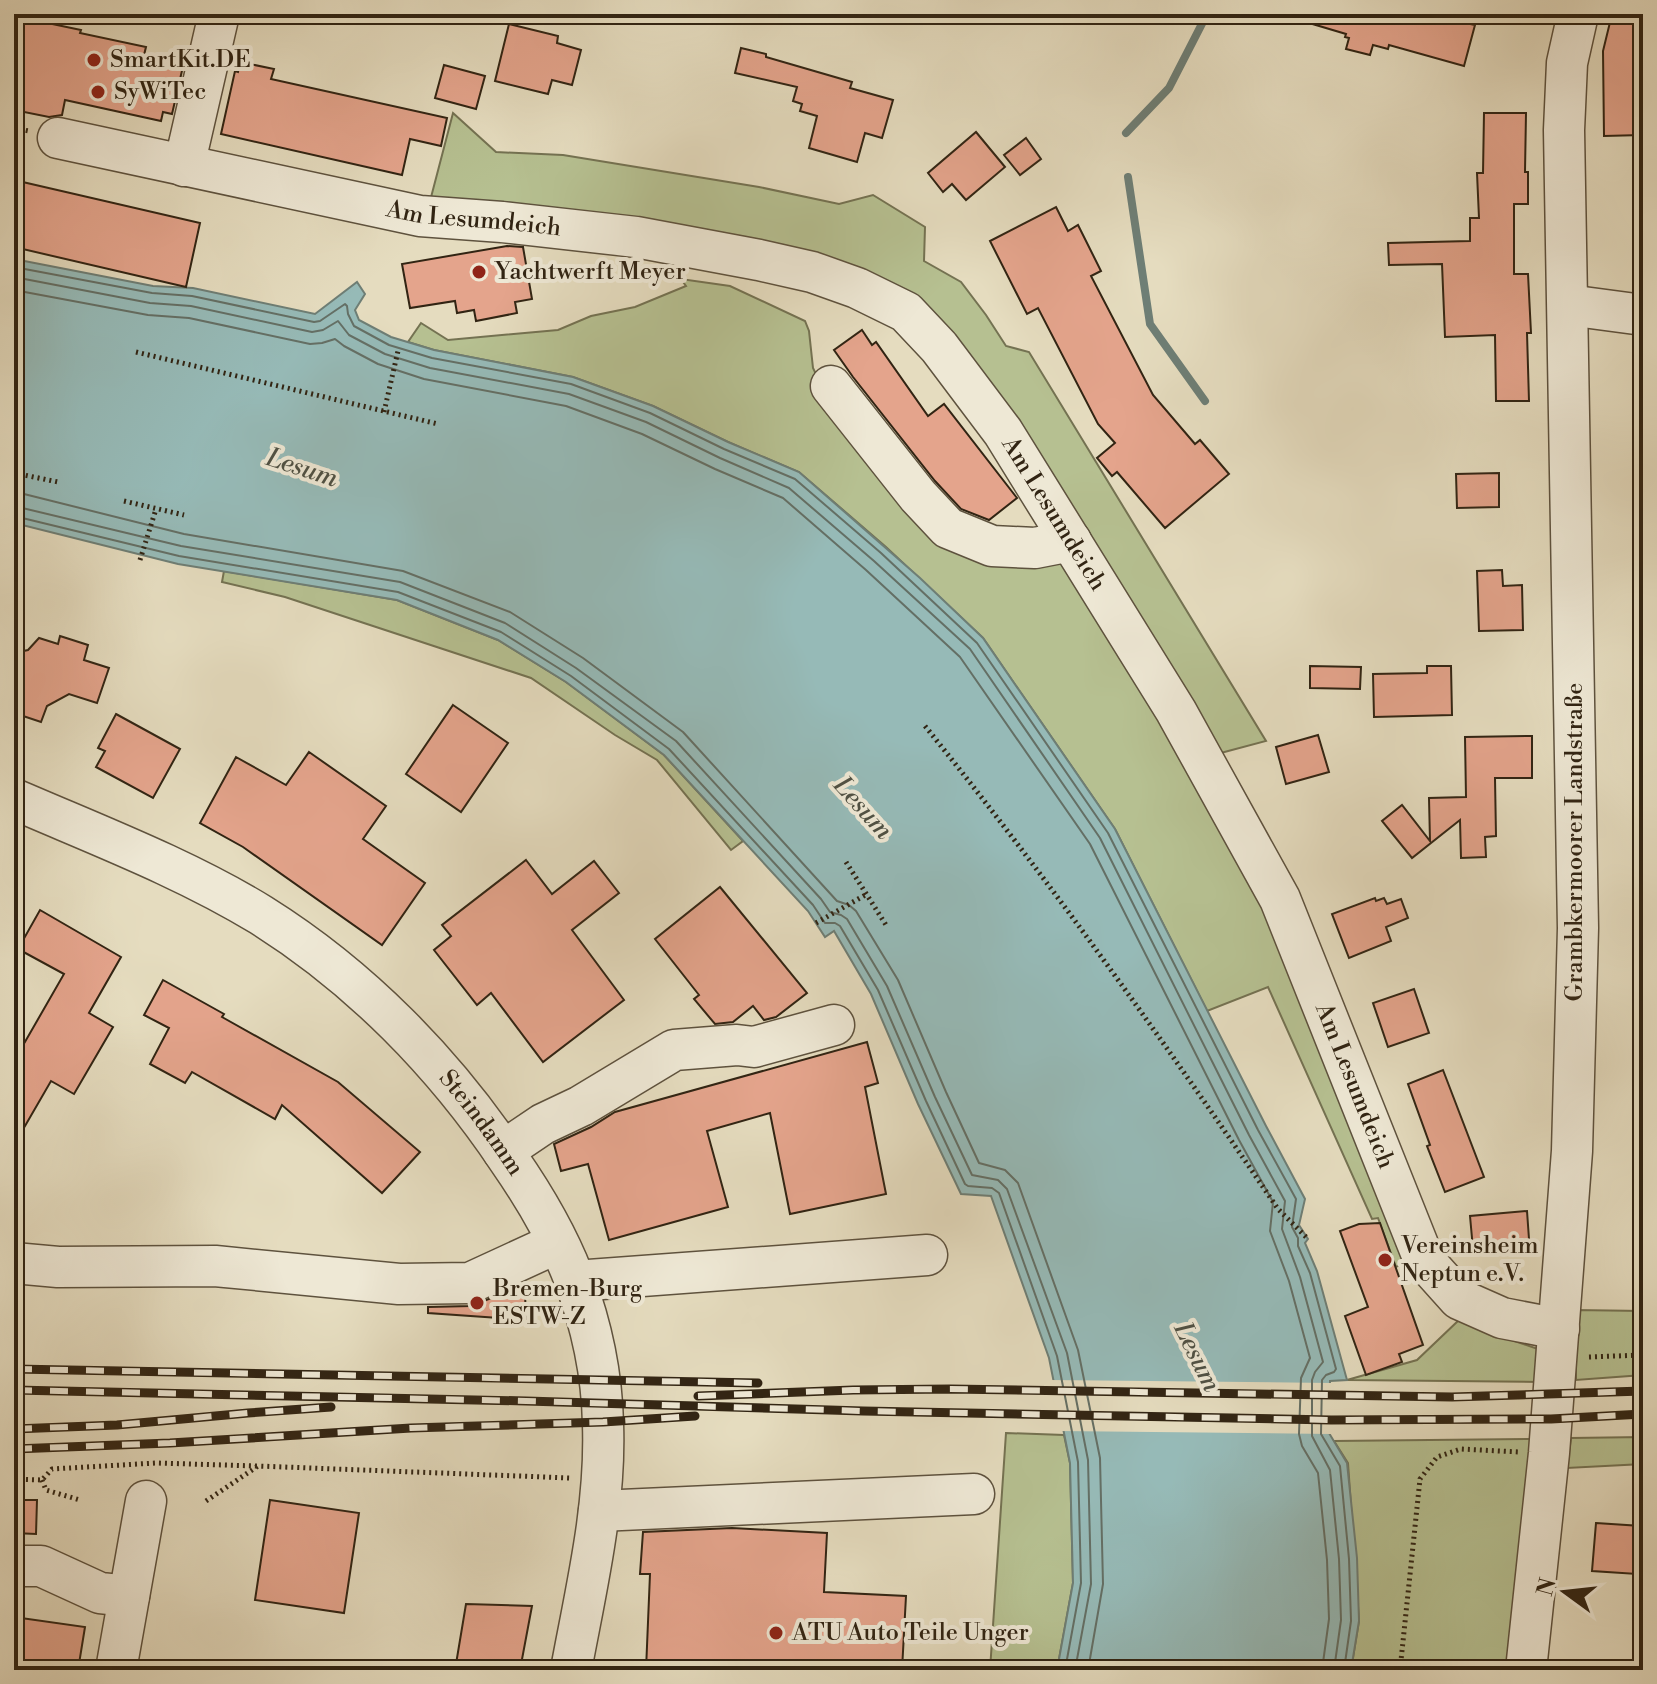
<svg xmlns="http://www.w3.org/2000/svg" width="1657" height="1684" font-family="'Libre Bodoni',serif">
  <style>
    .green { fill: #b6c091; stroke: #747252; stroke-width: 2 }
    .water { fill: #96bab7; stroke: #6e7e75; stroke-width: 2 }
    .pier { fill: #e5dcbf }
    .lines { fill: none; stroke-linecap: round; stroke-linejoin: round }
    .shore { stroke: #646f65; stroke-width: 2 }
    .stream { stroke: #6e7e75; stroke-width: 8 }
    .building { fill: #e4a48c; stroke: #312413; stroke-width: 2 }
    .minor-casing { stroke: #5e523e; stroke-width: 43 }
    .path { stroke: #312413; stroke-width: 5; stroke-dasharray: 2 4; stroke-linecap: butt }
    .minor { stroke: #eee8d5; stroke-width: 40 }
    .rail-casing { stroke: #312413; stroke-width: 9 }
    .rail { stroke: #eee8d5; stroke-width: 6; stroke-dasharray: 18; stroke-linecap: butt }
    .poi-dot { fill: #8f2418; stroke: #eee8d5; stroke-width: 3 }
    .labels { text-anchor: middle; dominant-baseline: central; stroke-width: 8; stroke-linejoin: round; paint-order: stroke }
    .poi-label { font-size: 24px; fill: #312413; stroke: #eee8d5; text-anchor: start }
    .street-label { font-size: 24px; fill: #312413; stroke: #eee8d5 }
    .water-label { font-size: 26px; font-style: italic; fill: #4f5144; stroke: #eee8d5 }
  </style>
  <rect width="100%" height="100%" fill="#e5dcbf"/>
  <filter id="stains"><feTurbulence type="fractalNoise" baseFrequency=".0025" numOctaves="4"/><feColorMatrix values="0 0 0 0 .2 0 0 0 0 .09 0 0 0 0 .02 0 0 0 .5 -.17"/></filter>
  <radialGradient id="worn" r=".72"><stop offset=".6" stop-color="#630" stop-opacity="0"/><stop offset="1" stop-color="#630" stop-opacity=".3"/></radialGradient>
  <g class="green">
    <path d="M453,113L496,152L563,155L759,187L839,204L873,195L925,227L924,261L961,282L986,315L1006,346L1029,352L1266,741L1217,754L1263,890L1413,1259L1396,1267L1378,1218L1372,1219L1268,987L1207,1011L1115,829L983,638L886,547L799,472L728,442L653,406L573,377L434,350L408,342L421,323L448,340L558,330L591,316L635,307L686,286L681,279L730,286L805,321L809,331L813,368L826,395L950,533L1086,546L911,304L429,205Z"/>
    <path d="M224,571L397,600L498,640L566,682L664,755L743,841L731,850L657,760L615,735L531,678L285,597L222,582Z"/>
    <path d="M1575,1310L1643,1311V1375L1576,1380Z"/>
    <path d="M1459,1320L1485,1331L1538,1349L1540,1382L1347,1380L1417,1360Z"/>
    <path d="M1006,1433L1064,1435L1070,1463L1073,1583L1057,1670H990Z"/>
    <path d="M1643,1437V1464L1567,1468L1571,1438Z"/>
    <path d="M1533,1439L1510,1670H1351L1359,1621L1348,1463L1334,1441Z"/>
  </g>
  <path class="water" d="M14,259L153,286L193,288L315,314L357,282L365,294L355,310L359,320L391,337L434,350L573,377L653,406L728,442L799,472L920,578L983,638L1115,829L1266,1126L1305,1199L1299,1225L1308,1239L1305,1243L1317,1271L1347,1380L1330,1381L1329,1433L1347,1463L1357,1558L1359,1621L1351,1670H1057L1073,1583L1070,1463L1049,1358L991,1196L961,1194L918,1104L871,994L834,931L825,937L808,911L664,755L566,682L498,640L397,600L178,564L14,523Z"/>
  <path class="pier" d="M1050,1380L1331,1383V1434L1059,1431Z"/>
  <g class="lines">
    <g class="shore">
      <path d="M14,267L152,293L192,296L314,322L320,321L345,304L347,306L348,314L354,326L389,345L432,358L571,384L650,413L724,449L795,479L881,553L977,643L1108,833L1258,1130L1296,1199L1292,1227L1298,1238V1246L1310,1273L1336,1369L1334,1372L1326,1375L1322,1380L1321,1434L1340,1466L1349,1559L1351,1621L1344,1670"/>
      <path d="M14,277L150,303L191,306L312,332L323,330L338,321L349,335L385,354L430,368L569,394L646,422L720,458L789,488L874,561L970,649L1100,838L1249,1135L1285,1201L1282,1229L1300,1277L1323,1362L1315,1372L1312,1380V1436L1330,1470L1339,1559L1341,1620L1334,1670"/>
      <path d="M14,290L148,315L189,318L310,344L322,343L335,339L344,346L378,364L424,379L566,406L642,434L715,469L783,498L866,570L960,657L1090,844L1239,1140L1273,1202L1270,1231L1289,1281L1310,1358L1301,1378L1299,1434L1302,1446L1318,1473L1327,1560L1329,1619L1322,1670"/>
      <path d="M14,494H24L184,534L403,571L510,612L583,658L683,732L837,901L849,905L856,911L898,980L946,1092L979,1163L1005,1170L1018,1183L1078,1350L1100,1458L1103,1584L1088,1670"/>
      <path d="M14,506L181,546L400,582L505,623L576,668L676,741L821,899L830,912L841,915L847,919L887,986L935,1097L972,1175L998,1180L1007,1189L1067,1353L1088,1460L1091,1584L1075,1670"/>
      <path d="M14,516L179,556L398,592L501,632L571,676L669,749L813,905L825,923H835L840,926L878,990L926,1101L965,1184L968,1186L992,1188L999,1193L1057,1356L1078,1462L1081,1583L1065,1670"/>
    </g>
    <g class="stream">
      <path d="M1126,133L1169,88L1207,14"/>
      <path d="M1128,177L1150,324L1205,401"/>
    </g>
  </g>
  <g class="building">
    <path d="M1300,14H1446L1462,19L1461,22L1475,25L1464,66L1389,45L1388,49L1373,45L1370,55L1346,49L1349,38L1345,37L1346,34L1299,20Z"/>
    <path d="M1612,14H1643L1642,135L1604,136L1603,51Z"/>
    <path d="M14,16L81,30L80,33L146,47L144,55L184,62L172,114L163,112L161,121L65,100L62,115L49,117L14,110Z"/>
    <path d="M509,24L558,36L557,43L581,50L572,85L552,80L548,94L495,81Z"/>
    <path d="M741,48L766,54V57L852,82L850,88L893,100L882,138L865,133L857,162L809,148L817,116L800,111L802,104L793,101L797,87L735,73Z"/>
    <path d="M240,62L274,69L271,79L447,118L441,146L410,139L402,175L221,134L235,71L238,72Z"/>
    <path d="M444,65L485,76L476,109L435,98Z"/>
    <path d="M1484,113H1526L1525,172H1528V204H1514V274H1528L1531,333H1527L1529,401H1496L1495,335L1445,337L1442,264L1389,265L1388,243L1470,241V218H1479L1477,173H1483Z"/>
    <path d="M976,132L1005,167L966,200L952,184L943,192L928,173Z"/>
    <path d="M1026,138L1041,159L1020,175L1004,155Z"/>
    <path d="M14,180L200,223L186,287L14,247Z"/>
    <path d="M1056,207L1068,231L1078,225L1101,271L1091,276L1153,395L1195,444L1200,440L1229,474L1165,528L1117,472L1112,476L1097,458L1115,443L1098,424L1038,308L1027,314L990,241Z"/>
    <path d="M507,246L523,247L532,299L515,302L517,313L476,321L474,310L457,313L455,301L410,308L402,264Z"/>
    <path d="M862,330L872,345L876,342L928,416L944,404L1017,498L989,520L961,509L935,481L853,377L834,350Z"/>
    <path d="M1499,473V507L1457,508L1456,474Z"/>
    <path d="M1502,570L1503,586L1522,585L1523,630L1479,631L1477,571Z"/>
    <path d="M60,636L88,645L84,660L109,668L97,703L69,694L47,706L41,722L14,713V653L28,650L39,638L58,644Z"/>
    <path d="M1310,666L1361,667L1360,689L1310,688Z"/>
    <path d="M1427,666H1451L1452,715L1374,717L1373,674L1427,673Z"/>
    <path d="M453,705L508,743L461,812L406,774Z"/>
    <path d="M116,714L180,749L153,798L96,767L105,751L98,748Z"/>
    <path d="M1318,735L1329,772L1286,784L1276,747Z"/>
    <path d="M1532,736V778H1495L1496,836L1485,837L1486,857L1461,858L1460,820L1412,858L1382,821L1402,805L1430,841L1429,798L1466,797L1465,737Z"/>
    <path d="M309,752L386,806L363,839L425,883L382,945L243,847L200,823L236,757L286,785Z"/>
    <path d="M526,860L552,894L594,861L619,893L572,930L624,1000L543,1062L491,993L477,1005L434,950L451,936L442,925Z"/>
    <path d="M720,887L807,993L776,1017L764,1020L753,1006L733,1022L715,1024L694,999L699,995L655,939Z"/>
    <path d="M1375,898L1376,901L1384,898L1387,904L1401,899L1408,918L1386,927L1391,941L1349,958L1332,914Z"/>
    <path d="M40,910L121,957L89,1013L113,1027L74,1094L51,1081L14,1145V1061L64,974L18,949Z"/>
    <path d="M163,980L224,1014L222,1017L338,1082L420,1152L382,1193L282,1105L275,1119L192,1072L185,1083L150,1064L169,1028L144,1015Z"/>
    <path d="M1414,989L1429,1033L1388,1047L1373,1003Z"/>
    <path d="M867,1042L878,1083L865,1087L886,1194L790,1214L770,1113L707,1131L728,1207L609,1240L588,1164L561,1171L554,1144L591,1127L615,1112Z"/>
    <path d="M1443,1070L1484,1177L1445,1192L1427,1146L1430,1145L1408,1084Z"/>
    <path d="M1527,1211L1530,1253L1489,1255L1488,1248L1473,1249L1470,1216Z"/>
    <path d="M1380,1223L1423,1345L1399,1354L1402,1362L1366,1375L1345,1316L1368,1307L1340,1231L1359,1224Z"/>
    <path d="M504,1293H525L526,1320L428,1313V1307L471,1306Z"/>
    <path d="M14,1500H37L36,1534L14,1533Z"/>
    <path d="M270,1500L359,1513L344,1613L255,1600Z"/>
    <path d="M1596,1523L1641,1526L1637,1574L1592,1571Z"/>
    <path d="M732,1528L827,1533L824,1592L906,1596L902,1670H646L650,1574H640L643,1532Z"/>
    <path d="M466,1604L532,1606L520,1670H455Z"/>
    <path d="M14,1617L85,1627L78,1670H14Z"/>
  </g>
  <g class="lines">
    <g class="minor-casing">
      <g id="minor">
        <path id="s1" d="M58,138L420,216L502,222L636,237L759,260L812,272L857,288L906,312L939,347L1003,432L1176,711L1280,899L1424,1260L1459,1299L1502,1318L1559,1329"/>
        <path d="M184,166L219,14"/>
        <path d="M1568,305L1643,315"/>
        <path d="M831,386L918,496L948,528L992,546L1035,548L1071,541"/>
        <path id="s2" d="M14,799C97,835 184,868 261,915C360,977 444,1063 509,1160C534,1196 557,1235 573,1276C591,1323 602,1375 603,1424C606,1507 586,1589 571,1670"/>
        <path d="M503,1151L543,1124L581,1106L674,1050L737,1045L754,1047L834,1025"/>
        <path d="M14,1263L58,1267L215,1266L399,1284L470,1283L557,1243"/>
        <path d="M575,1281L927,1255"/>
        <path d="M599,1511L974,1494"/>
        <path d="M14,1566H41L100,1593L129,1596"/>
        <path d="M116,1670L146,1501"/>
        <path d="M1526,1670L1549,1453L1572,1151L1578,928L1564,130L1567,63L1578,14"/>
      </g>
    </g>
    <g class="path">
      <path d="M14,128L29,131"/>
      <path d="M136,352L438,424"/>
      <path d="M384,412L398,351"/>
      <path d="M14,473L58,482"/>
      <path d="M124,501L184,515"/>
      <path d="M140,560L156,509"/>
      <path d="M925,726C1050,881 1166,1044 1278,1209L1308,1239"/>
      <path d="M846,862L886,925"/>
      <path d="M816,923L867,894"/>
      <path d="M1589,1357L1643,1355"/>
      <path d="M14,1479L42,1480L52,1469L156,1463L257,1466"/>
      <path d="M42,1480L46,1490L80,1500"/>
      <path d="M206,1501L258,1466L570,1478"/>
      <path d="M1400,1670L1420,1479L1437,1457L1461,1449L1519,1452"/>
    </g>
    <use href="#minor" class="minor"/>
    <g class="rail-casing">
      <g id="rail">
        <path d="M14,1369L758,1383"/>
        <path d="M14,1390L526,1401L863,1411L1331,1420L1551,1419L1643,1414"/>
        <path d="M698,1396L853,1390L950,1389L1452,1397L1643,1391"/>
        <path d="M14,1429L117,1425L248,1413L331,1407"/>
        <path d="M14,1449L170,1443L411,1428L603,1422L695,1416"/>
      </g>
    </g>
    <use href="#rail" class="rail"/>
  </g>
  <g class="poi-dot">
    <circle cx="94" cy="60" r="8"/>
    <circle cx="98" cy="92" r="8"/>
    <circle cx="479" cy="272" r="8"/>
    <circle cx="1385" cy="1260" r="8"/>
    <circle cx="477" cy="1303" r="8"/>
    <circle cx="776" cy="1633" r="8"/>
  </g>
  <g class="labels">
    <g class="poi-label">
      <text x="110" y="60">SmartKit.DE</text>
      <text x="114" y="92">SyWiTec</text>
      <text x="495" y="272">Yachtwerft Meyer</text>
      <text x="1401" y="1246">Vereinsheim<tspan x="1401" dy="28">Neptun e.V.</tspan></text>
      <text x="493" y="1289">Bremen-Burg<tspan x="493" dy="28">ESTW-Z</tspan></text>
      <text x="792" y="1633">ATU Auto Teile Unger</text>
    </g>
    <g class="street-label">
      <text stroke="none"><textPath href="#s1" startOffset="424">Am Lesumdeich</textPath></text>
      <text stroke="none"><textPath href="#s1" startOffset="1120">Am Lesumdeich</textPath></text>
      <text transform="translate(1575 842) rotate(-90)">Grambkermoorer Landstraße</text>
      <text stroke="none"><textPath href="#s1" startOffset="1768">Am Lesumdeich</textPath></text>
      <text stroke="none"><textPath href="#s2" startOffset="578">Steindamm</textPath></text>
    </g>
    <g class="water-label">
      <text transform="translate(302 468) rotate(18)">Lesum</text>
      <text transform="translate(863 808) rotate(48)">Lesum</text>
      <text transform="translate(1197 1357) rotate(64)">Lesum</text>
    </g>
  </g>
  <rect width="1657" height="1684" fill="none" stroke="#e5dcbf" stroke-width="48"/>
  <rect x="16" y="16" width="1625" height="1652" fill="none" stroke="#312413" stroke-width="4"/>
  <rect x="24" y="24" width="1609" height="1636" fill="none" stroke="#312413" stroke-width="2"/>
  <g transform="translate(1565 1592) rotate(285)" stroke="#eee8d5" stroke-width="6" paint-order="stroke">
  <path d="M0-6L14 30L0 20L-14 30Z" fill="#312413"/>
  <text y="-12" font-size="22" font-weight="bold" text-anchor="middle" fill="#312413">N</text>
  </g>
  <rect width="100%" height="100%" filter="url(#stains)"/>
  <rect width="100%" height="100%" fill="url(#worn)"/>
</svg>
